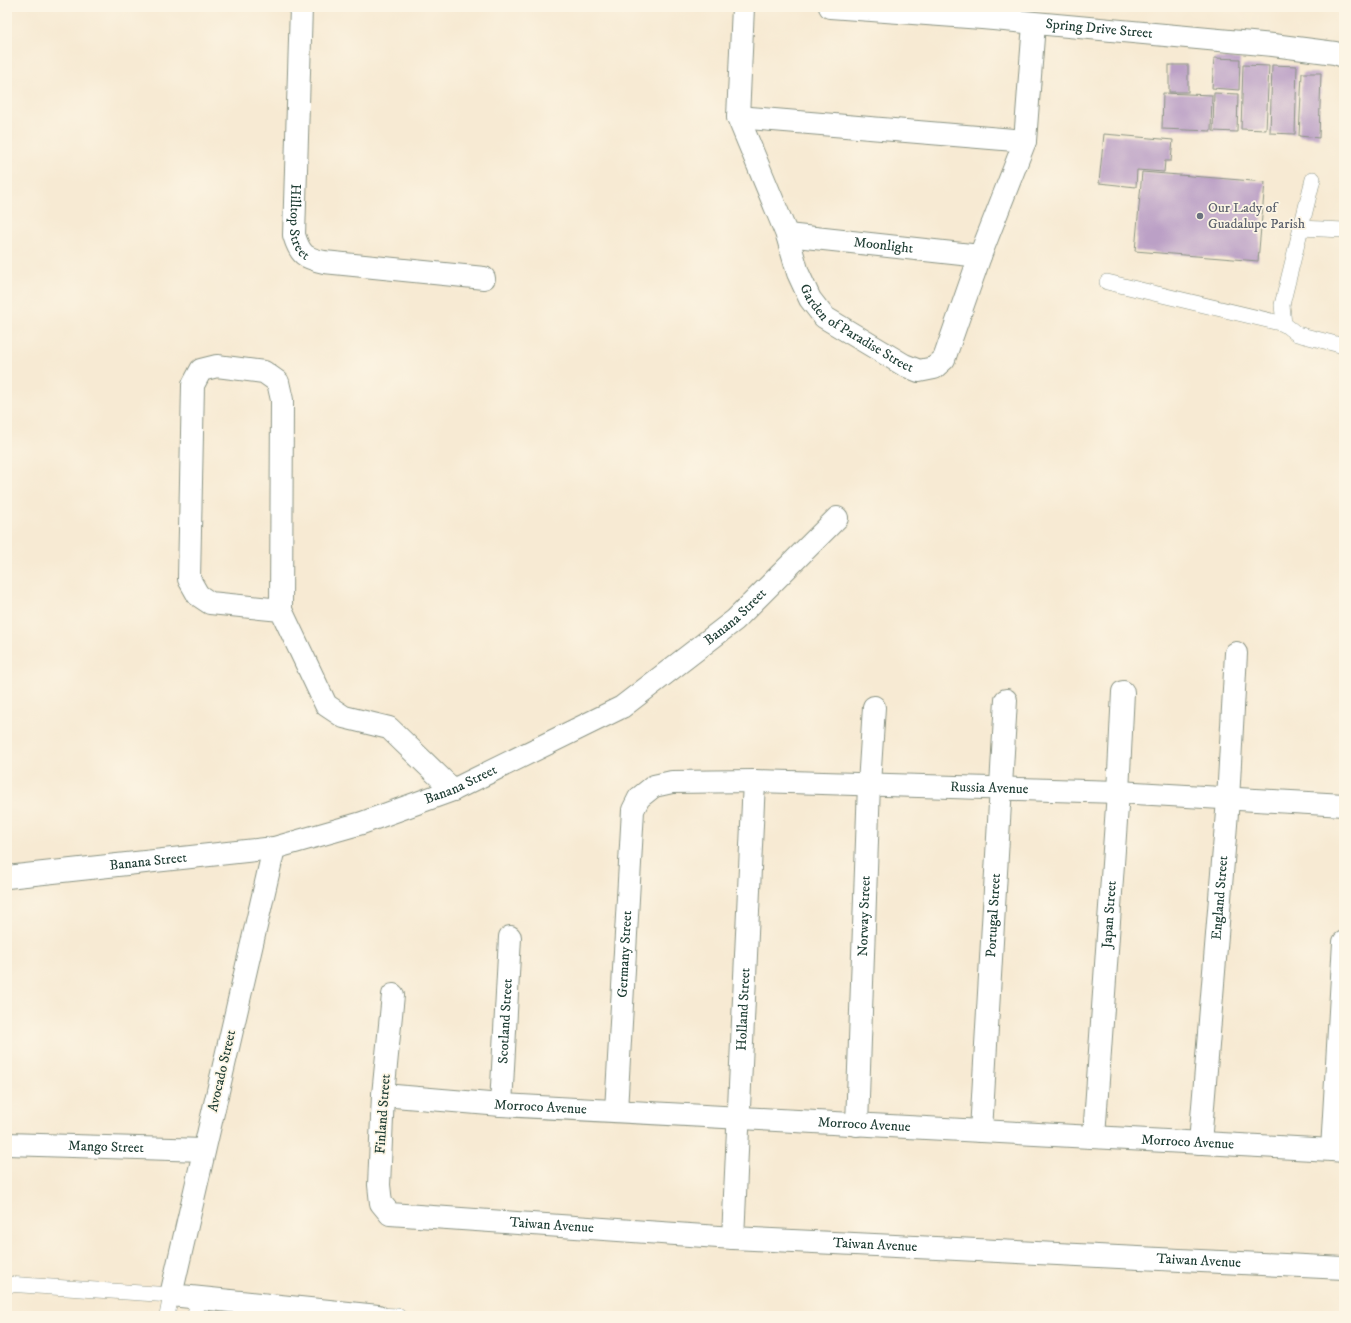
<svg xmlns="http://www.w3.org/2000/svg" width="1351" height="1323" font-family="'IM FELL DW Pica',serif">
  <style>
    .building { fill: #bba0c6 }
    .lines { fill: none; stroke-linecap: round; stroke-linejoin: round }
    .service-casing { stroke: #8b9484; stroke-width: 16 }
    .minor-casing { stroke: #8b9484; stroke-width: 24 }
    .tertiary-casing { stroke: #8b9484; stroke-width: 24 }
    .service { stroke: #fff; stroke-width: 15 }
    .minor { stroke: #fff; stroke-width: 22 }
    .tertiary { stroke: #fff; stroke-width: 22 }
    .worship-dot { fill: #6b7280; stroke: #fcf5e5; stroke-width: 1.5 }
    .labels { text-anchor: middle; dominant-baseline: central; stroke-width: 3.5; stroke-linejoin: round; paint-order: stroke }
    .street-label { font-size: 14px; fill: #1f3d34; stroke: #fcf5e5 }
    .worship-label { font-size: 14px; fill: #5b616d; stroke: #fcf5e5; text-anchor: start }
  </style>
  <rect width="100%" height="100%" fill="#fcf5e5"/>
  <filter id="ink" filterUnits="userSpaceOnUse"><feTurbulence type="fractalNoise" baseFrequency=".025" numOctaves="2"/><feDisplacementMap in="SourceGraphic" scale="8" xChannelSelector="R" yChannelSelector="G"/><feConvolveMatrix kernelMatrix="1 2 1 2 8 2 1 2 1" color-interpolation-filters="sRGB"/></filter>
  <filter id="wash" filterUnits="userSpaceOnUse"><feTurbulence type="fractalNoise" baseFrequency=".012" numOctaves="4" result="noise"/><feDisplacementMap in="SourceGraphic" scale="16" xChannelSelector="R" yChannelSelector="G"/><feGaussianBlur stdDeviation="0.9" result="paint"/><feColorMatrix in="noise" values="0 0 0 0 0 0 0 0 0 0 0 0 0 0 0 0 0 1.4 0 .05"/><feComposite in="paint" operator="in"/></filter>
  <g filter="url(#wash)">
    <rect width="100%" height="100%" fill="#f7ead3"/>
    <g id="blocks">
      <g class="building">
        <path d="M1214,58L1240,59L1239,90L1212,88Z"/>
        <rect x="1169" y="65" width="19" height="27"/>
        <path d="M1243,65L1269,66L1266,130L1241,129Z"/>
        <path d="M1272,65L1297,66L1295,134L1270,133Z"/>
        <path d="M1302,73H1321L1319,138L1299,136Z"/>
        <path d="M1163,93L1212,95L1211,131L1162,129Z"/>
        <path d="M1214,93L1238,94L1237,132L1213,131Z"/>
        <path d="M1104,134L1173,140L1171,161H1165L1164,172L1137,170L1136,187L1099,183Z"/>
        <path d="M1142,172L1265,182L1258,261L1135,251Z"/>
      </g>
    </g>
  </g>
  <g filter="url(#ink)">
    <use href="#blocks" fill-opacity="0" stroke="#8b9484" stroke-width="1"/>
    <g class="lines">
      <g class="service-casing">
        <g id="service">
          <path d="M1313,179L1282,305L1284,324L1297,334L1344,346"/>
          <path d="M1300,228L1344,230"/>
          <path d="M1107,282L1284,324"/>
          <path d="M7,1284L171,1295L167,1316"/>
          <path d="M378,1315L398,1316"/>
          <path d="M195,1316L198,1298"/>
        </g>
      </g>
      <g class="minor-casing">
        <g id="minor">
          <path id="s1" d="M301,7L294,235C300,255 305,258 324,262L484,278"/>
          <path id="s2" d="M743,7L738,117L787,235L798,273L810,299L824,317L904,365L919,371L934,368L944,359L980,256L1025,141L1034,24"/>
          <path d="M738,117L1025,141"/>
          <path id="s3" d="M787,235L980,256"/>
          <path d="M281,610L210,603L198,595L189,579L193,385L201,370L217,366L264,372L278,382L282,400L281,610L326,705L344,717L389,728L453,790"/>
          <path d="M274,848L171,1295L378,1316"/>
          <path id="s4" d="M7,877L274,848L362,823L453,790L622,707L735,620L837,518"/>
          <path id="s5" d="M393,995L383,1095L379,1185L381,1203L390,1214L733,1238L1344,1268"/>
          <path id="s6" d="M383,1095L501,1105L1332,1150"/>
          <path id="s7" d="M501,1105L510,937"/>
          <path id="s8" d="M616,1111L633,810L639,798L654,786L672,782L754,781L1118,792L1344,805"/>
          <path id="s9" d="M857,1125L869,784L874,707"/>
          <path id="s10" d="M981,1131L1006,700"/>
          <path id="s11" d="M1094,1137L1118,792L1123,692"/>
          <path id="s12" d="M1200,1143L1228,800L1236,653"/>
          <path id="s13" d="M7,1144L204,1150"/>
          <path id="s14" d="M733,1238L754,781"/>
        </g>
      </g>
      <g class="tertiary-casing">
        <g id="tertiary">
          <path id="s15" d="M830,7L982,18L1273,45L1335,53L1344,56"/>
          <path d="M1344,942L1332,1150L1344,1151"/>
        </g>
      </g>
      <use href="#service" class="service"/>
      <use href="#minor" class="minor"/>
      <use href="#tertiary" class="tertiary"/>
    </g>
  </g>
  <circle class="worship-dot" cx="1200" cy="216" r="4"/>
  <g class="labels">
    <g class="street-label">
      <text stroke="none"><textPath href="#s15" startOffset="270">Spring Drive Street</textPath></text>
      <text stroke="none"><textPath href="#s1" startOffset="216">Hilltop Street</textPath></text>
      <text stroke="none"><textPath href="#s3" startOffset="97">Moonlight</textPath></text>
      <text stroke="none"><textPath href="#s2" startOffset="361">Garden of Paradise Street</textPath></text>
      <text stroke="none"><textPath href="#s4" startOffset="790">Banana Street</textPath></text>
      <text stroke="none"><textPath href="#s4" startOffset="466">Banana Street</textPath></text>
      <text stroke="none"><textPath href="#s8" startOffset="670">Russia Avenue</textPath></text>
      <text stroke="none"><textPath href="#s4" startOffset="142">Banana Street</textPath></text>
      <text stroke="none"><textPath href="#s12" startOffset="246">England Street</textPath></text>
      <text stroke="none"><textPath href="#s11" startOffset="223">Japan Street</textPath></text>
      <text stroke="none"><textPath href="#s9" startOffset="209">Norway Street</textPath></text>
      <text stroke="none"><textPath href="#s10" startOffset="216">Portugal Street</textPath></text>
      <text stroke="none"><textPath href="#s8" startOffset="157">Germany Street</textPath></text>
      <text stroke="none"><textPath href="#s14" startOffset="229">Holland Street</textPath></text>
      <text stroke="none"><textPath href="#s7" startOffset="84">Scotland Street</textPath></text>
      <text transform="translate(222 1071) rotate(-77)">Avocado Street</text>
      <text stroke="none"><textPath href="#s6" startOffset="158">Morroco Avenue</textPath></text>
      <text transform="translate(383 1114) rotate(-86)">Finland Street</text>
      <text stroke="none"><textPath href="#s6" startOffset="482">Morroco Avenue</textPath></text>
      <text stroke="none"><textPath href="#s6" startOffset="806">Morroco Avenue</textPath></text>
      <text stroke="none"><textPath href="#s13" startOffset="99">Mango Street</textPath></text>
      <text stroke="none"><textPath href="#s5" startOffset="385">Taiwan Avenue</textPath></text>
      <text stroke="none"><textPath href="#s5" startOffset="709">Taiwan Avenue</textPath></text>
      <text stroke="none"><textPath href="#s5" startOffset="1033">Taiwan Avenue</textPath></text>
    </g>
    <g class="worship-label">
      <text x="1208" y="208">Our Lady of<tspan x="1208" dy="16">Guadalupe Parish</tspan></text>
    </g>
  </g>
  <rect width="1351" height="1323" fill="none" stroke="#fcf5e5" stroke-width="24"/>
</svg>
